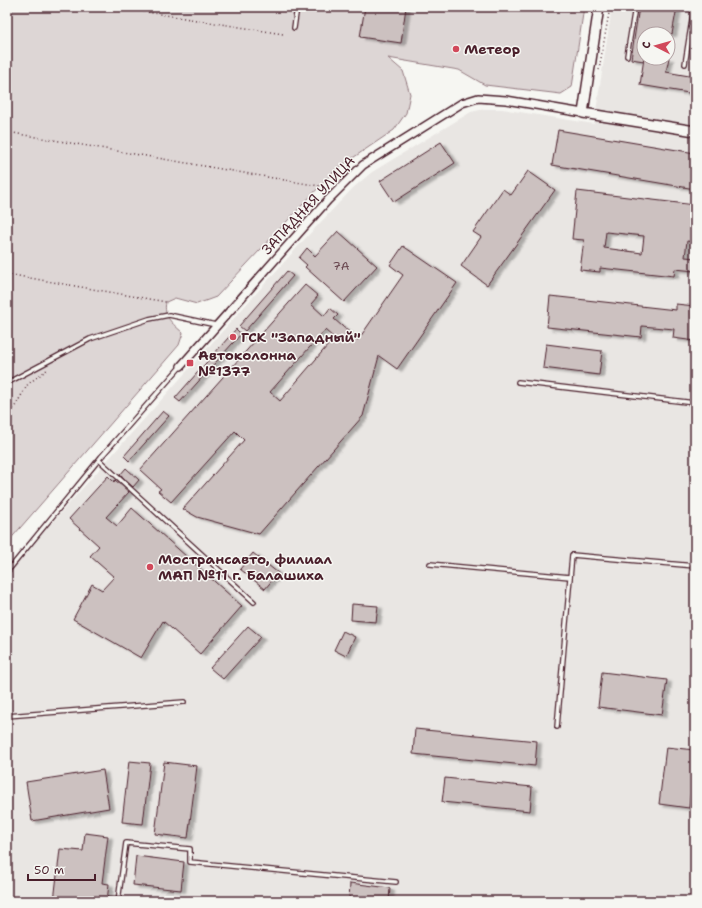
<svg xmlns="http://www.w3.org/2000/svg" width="702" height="908" font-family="'Shantell Sans',sans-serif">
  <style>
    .built { fill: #e9e6e3; fill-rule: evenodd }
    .green { fill: #ddd6d5; stroke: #947a80 }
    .building { fill: #ccc1c0; stroke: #4a1f2b; fill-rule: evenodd; filter: url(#shadow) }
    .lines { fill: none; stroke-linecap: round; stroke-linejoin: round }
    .service-casing { stroke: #4a1f2b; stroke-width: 6 }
    .minor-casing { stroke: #4a1f2b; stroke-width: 10 }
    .tertiary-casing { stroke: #4a1f2b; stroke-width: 12 }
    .path { stroke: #4a1f2b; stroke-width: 1.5; stroke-dasharray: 1 3; stroke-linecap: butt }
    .service { stroke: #f6f6f2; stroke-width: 3.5 }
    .minor { stroke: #f6f6f2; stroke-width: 7 }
    .tertiary { stroke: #f6f6f2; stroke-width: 9 }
    .poi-dot { fill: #d1495b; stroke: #f6f6f2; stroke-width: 1.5 }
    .labels { text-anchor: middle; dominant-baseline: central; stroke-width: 3; stroke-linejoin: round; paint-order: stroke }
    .number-label { font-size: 12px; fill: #6a4850 }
    .poi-label { font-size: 14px; font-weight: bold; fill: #4a1f2b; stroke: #f6f6f2; text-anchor: start }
    .street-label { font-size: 14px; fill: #4a1f2b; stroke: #f6f6f2 }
  </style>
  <defs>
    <filter id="shadow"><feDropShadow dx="4.5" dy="2.5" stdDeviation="1" flood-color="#0004"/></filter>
  </defs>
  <rect width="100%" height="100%" fill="#f6f6f2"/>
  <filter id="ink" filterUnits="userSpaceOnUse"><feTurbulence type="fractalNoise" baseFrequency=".025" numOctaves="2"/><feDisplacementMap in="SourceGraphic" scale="8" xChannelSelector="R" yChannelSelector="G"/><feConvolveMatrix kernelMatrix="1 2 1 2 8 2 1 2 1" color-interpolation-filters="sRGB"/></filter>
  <g filter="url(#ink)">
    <path class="built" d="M612,7H695V901H7V573L303,241L353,188L372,172L471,112L485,109H502L594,124ZM644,34H668V58H644Z"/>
    <path class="green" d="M7,7H584L572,87L561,94L485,85L459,70L388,58L403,71L410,94L406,113L394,130L335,170L216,297L197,304L175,298L166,302C163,317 172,323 183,333L179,345L7,543Z"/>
    <g class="building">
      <path d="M365,7H406L401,43L360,37Z"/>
      <path d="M639,7H677L672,34H644V61L631,59Z"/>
      <path d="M644,58H669L666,72L695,77V94L640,85Z"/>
      <path d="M558,130L695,153V189L552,165Z"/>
      <path d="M441,142L455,163L394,202L380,181Z"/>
      <path d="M528,171L555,190L487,285L461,266L481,237L473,232L503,189L511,195Z"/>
      <path d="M577,191L695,205V242L687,241L685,257L695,258V271L675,269L674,276L600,268V272L580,270L584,240L572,239ZM606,232L644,236L642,253L604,248Z"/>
      <path d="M338,231L377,266L344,302L305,267L307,265L299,258L307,248L315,256Z"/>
      <path d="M403,246L457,283L397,369L379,356L363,416L259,534L197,517L183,509L244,440L235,431L171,502L158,491L161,489L140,470L305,285L318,296L311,304L324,316L330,308L338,315L334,319L358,340L403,275L390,265ZM325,330L334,338L280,401L270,392Z"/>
      <path d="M287,271L293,276L245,331L239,326Z"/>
      <path d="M550,296L676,310V304L695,306V341L673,338L674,329L642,326L641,337L547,327Z"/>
      <path d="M236,329L241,334L180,402L175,398Z"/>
      <path d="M546,344L602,351L599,375L543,368Z"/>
      <path d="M163,411L169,416L129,461L124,456Z"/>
      <path d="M126,468L139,480L133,487L120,475Z"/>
      <path d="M108,476L114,482L115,480L129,492L106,517L117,526L132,508L242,606L200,654L163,621L141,658L73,619L92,584L102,590L114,577L90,556L99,546L69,519Z"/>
      <path d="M253,553L278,573L265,589L240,569Z"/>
      <path d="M352,604L378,606L376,622L351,620Z"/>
      <path d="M248,626L261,637L223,679L210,668Z"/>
      <path d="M343,631L355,637L346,656L334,650Z"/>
      <path d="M602,672L667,680L662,715L598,707Z"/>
      <path d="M415,729L537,741L535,766L413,754Z"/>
      <path d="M666,747L695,750L689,808L659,804Z"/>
      <path d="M129,761L150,763L143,824L122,822Z"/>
      <path d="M164,762L197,766L188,838L155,834Z"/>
      <path d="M103,770L109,808L32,821L26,782Z"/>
      <path d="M445,778L532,787L530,811L442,802Z"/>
      <path d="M85,833L108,836L102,883L109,884L107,901H54L60,849L83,851Z"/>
      <path d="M136,856L184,862L181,890L133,885Z"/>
      <path d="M350,883L390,888L389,901L349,899Z"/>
    </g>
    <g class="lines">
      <g class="service-casing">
        <g id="service">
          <path d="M294,28L297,7"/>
          <path d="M627,56L635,7"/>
          <path d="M685,64L694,7"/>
          <path d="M518,382L695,403"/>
          <path d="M7,383L90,339L149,319L169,315L216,325"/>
          <path d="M99,460L254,602"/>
          <path d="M430,564L570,577"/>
          <path d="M7,572L101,457L181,366"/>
          <path d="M7,716L184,702"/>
          <path d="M557,727L572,555L695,566"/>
          <path d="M118,901L126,843L190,849V862L396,882"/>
        </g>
      </g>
      <g class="minor-casing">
        <path id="minor" d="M181,366L328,200L363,165L462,103L478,98L506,100L583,113"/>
      </g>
      <g class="tertiary-casing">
        <path id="tertiary" d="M599,7L583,113L695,131"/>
      </g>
      <g class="path">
        <path d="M116,7L283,34"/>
        <path d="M7,11L8,7"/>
        <path d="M599,70L610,7"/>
        <path d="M7,132L325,187"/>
        <path d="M7,274L166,302"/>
        <path d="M7,420L28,384L48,369"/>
      </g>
      <use href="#service" class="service"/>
      <use href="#minor" class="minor"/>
      <use href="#tertiary" class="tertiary"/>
    </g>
  </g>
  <g class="poi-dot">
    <circle cx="456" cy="49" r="4"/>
    <circle cx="233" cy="337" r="4"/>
    <rect x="186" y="359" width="8" height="8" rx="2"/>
    <circle cx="150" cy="567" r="4"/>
  </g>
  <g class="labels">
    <g class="number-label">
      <text x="341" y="266">7А</text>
    </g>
    <g class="poi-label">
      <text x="464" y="49">Метеор</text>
      <text x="241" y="337">ГСК "Западный"</text>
      <text x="198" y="355">Автоколонна<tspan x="198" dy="16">№1377</tspan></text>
      <text x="158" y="559">Мострансавто, филиал<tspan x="158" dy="16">МАП №11 г. Балашиха</tspan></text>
    </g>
    <g class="street-label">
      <text transform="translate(308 205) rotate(-47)">ЗАПАДНАЯ УЛИЦА</text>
    </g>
  </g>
  <rect width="702" height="908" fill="none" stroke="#f6f6f2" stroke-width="24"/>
  <rect x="12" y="12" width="678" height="884" fill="none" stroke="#4a1f2b" stroke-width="1.5" filter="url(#ink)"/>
  <g transform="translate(656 46) rotate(276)"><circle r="19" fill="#f6f6f2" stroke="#b1a0a2"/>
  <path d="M0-3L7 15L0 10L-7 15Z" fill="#d1495b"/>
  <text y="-6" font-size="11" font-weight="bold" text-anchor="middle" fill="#4a1f2b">С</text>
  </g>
  <path d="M28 874v6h67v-6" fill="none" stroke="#4a1f2b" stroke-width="2"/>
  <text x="34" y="874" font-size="12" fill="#4a1f2b" stroke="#f6f6f2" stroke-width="3" paint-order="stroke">50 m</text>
</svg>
